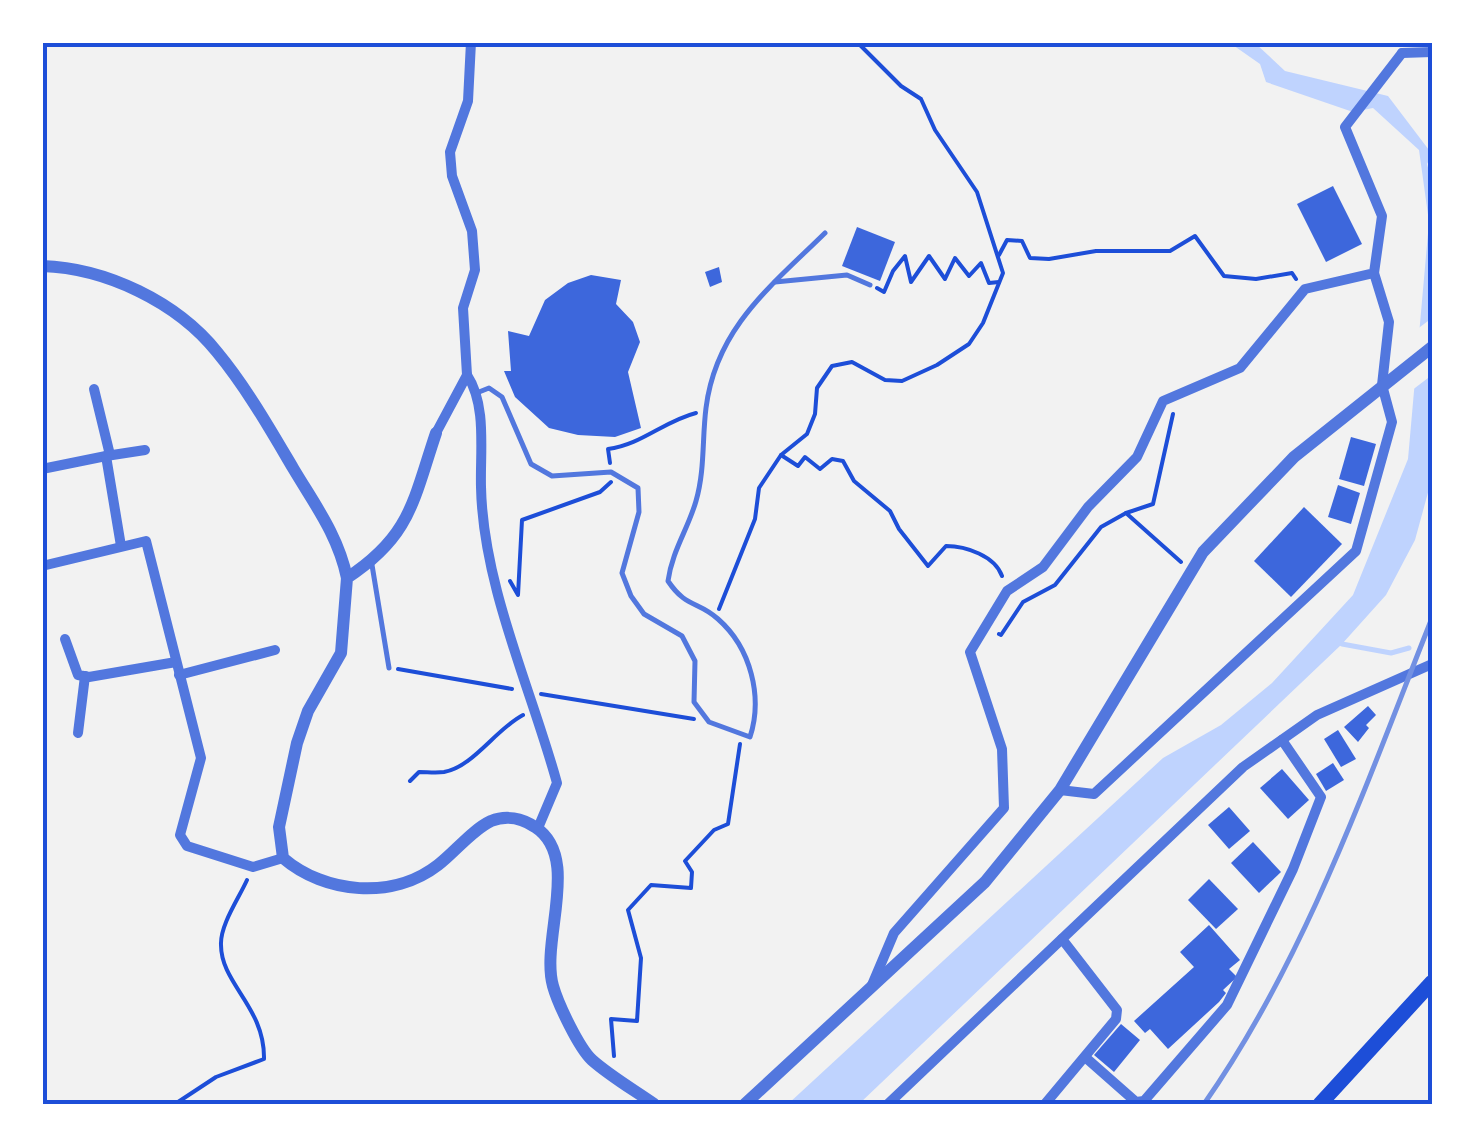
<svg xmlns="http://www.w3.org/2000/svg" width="1475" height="1147" font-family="'Work Sans',sans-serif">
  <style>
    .water { fill: #bfd3fe }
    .pier { fill: #f2f2f2 }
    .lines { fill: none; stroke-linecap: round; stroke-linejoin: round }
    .stream { stroke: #bfd3fe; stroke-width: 5 }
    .building { fill: #3d67dc }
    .path { stroke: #1d4ed8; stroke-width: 4 }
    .service { stroke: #5277de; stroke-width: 5 }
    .minor { stroke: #5277de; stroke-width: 10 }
    .tertiary { stroke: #5277de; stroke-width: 12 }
    .primary { stroke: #1d4ed8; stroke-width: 15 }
    .rail { stroke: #7290e2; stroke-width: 5 }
    .neatline { fill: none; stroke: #1d4ed8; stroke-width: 4 }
  </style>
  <rect width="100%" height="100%" fill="#f2f2f2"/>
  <path class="water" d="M1230,43H1255L1285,71L1388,96L1432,154L1427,164L1432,183V478L1415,540L1386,595L1342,644L859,1104H788L1163,758L1221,725L1272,683L1353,595L1408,459L1429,222L1419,150L1373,108L1353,112L1266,82L1260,64Z"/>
  <path class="pier" d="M1432,318V375L1411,391L1416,330Z"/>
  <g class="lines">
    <path class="stream" d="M1342,644L1391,653L1409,648"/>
  </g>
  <g class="building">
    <path d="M1333,186L1362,244L1326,262L1297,204Z"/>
    <path d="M857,227L895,242L880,281L842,266Z"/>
    <path d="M719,267L722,282L710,287L705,272Z"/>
    <path d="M591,275L621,280L616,304L633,322L640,342L628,372L641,428L615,437L578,435L549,428L515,397L504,371H511L508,331L529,336L545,300L568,283Z"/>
    <path d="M1351,437L1376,444L1364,486L1339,479Z"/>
    <path d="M1338,485L1360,493L1351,524L1328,517Z"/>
    <path d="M1304,507L1342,544L1291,597L1254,561Z"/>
    <path d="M1368,706L1376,715L1366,725L1369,728L1358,742L1344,727Z"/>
    <path d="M1338,730L1356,759L1341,767L1324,739Z"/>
    <path d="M1333,763L1344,780L1326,791L1316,774Z"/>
    <path d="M1282,769L1309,800L1288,819L1260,788Z"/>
    <path d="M1229,807L1250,831L1229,849L1208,825Z"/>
    <path d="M1253,842L1281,872L1259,893L1231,863Z"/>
    <path d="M1209,879L1238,909L1216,929L1188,900Z"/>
    <path d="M1209,925L1240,960L1229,969L1237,977L1223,990L1226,993L1219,1002L1168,1049L1150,1029L1145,1033L1134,1021L1194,967L1180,952Z"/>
    <path d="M1121,1024L1140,1040L1114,1072L1094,1055Z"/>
  </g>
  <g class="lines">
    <g class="path">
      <path d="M999,255L1007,240L1022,241L1030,258L1049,259L1096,251H1170L1195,236L1224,276L1256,279L1292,273L1296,279"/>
      <path d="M877,288L884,292L893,271L905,256L911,282L929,256L945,279L955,258L969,276L981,263L989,283L999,282"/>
      <path d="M781,455L798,466L805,457L820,469L832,459L843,461L854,481L890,511L899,529L928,566L946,546C966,546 995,556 1002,576"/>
      <path d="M610,463L608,449C641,445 664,421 696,413"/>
      <path d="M1126,513L1153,504L1173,414"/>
      <path d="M510,581L518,595L522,520L600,492L611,482"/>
      <path d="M719,609L755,519L759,488L781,455L807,434L815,414L817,388L832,366L852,362L885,380L902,381L937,365L969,344L983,323L1003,273L977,192L935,130L921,99L901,86L858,43"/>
      <path d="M999,634L1001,635L1023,602L1055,585L1101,527L1126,513L1181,562"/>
      <path d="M398,669L512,689"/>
      <path d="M541,694L694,719"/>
      <path d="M410,781L419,772C427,772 436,773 444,772C473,767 496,729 523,715"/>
      <path d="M614,1056L611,1019L637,1021L641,958L628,910L651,885L691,888L692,872L685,861L714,830L728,824L740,744"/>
      <path d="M175,1104L216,1077L264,1059C265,1007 221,984 221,945C220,925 239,898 247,880"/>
    </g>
    <g class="service">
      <path d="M775,282L847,275L870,285"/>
      <path d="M479,392L489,388L502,397L531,464L552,476L611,472L638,488L639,512L622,573L631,596L644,614L682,636L695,661L694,702L709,722L750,737C763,697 751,648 718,619C698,601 686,608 668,581C672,551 688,529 696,501C705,470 702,439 706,408C716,328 771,286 825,233"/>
      <path d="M372,565L389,668"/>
    </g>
    <g class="minor">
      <path d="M1402,53L1432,52"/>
      <path d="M467,375C487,405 480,451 481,487C483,586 531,688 557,783L538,828"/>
      <path d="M94,389L110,455"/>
      <path d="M436,433L467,375L463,308L475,270L472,231L452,176L450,152L468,101L471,42"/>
      <path d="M42,469L106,456"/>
      <path d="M121,546L106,456L145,450"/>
      <path d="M42,566L146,541L201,758L180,835L187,846L253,867L283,858"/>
      <path d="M65,639L78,675L89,677L176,662"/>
      <path d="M179,675L275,650"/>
      <path d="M78,733L85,676"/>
      <path d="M1060,790L1094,794L1356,551L1392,422L1382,385L1389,322L1374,273"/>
      <path d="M872,985L894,933L1004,808L1002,749L970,652L1007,591L1043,567L1088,507L1137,457L1163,401L1240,368L1305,289L1374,273L1382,216L1345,127L1402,53"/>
      <path d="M1085,1057L1136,1102L1144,1101L1227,1005L1293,869L1321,797L1282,740"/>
      <path d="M888,1104L1243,767L1317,715L1432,664"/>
      <path d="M1045,1104L1116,1019L1117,1010L1062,939"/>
    </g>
    <g class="tertiary">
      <path d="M42,266C106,268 177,302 217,352C246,387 270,429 293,468C315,505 338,535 347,578"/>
      <path d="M436,433C413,501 411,536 347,578L341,653L308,711L297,743L279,827L283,858C325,894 393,900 438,865C455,852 472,830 491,821C506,815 522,818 535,827C582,857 540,940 553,986C558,1004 579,1048 592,1060C610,1076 634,1090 654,1104"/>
      <path d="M745,1104L985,882L1060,790L1203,552L1294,457L1432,347"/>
    </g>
    <path class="primary" d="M1320,1104L1432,982"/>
    <path class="rail" d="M1204,1104C1306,958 1367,782 1432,618"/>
  </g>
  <rect width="1475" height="1147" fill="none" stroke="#ffffff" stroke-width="90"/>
  <rect x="45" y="45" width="1385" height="1057" class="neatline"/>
</svg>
